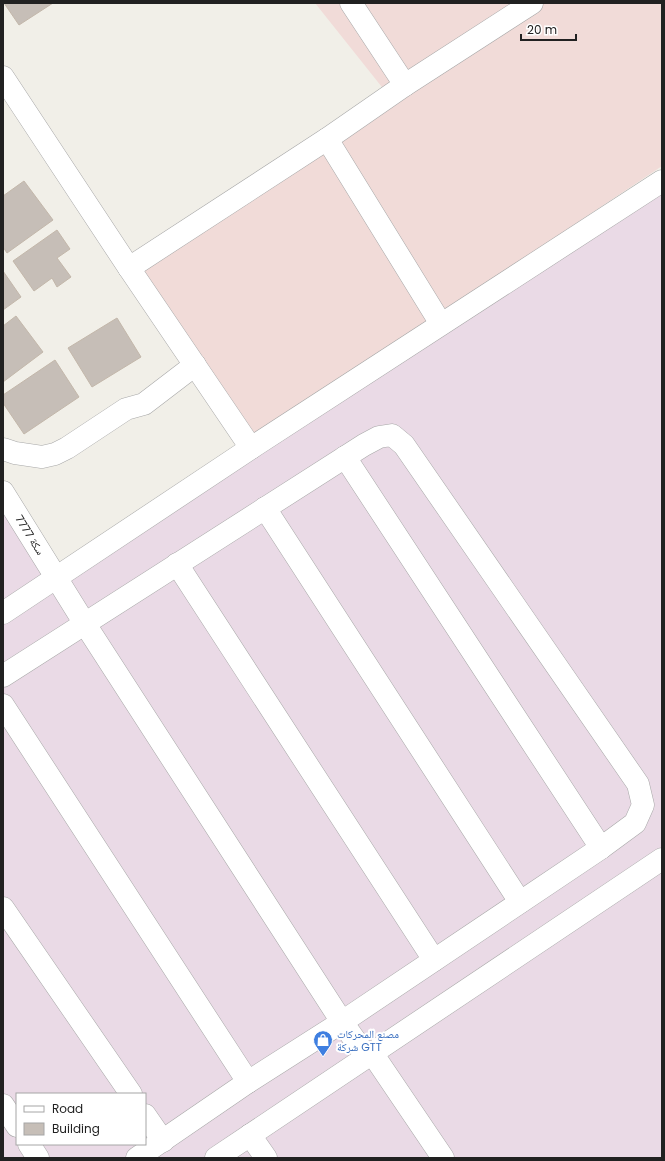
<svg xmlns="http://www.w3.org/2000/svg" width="665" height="1161" font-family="Poppins,'Noto Naskh Arabic',sans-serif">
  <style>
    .commercial { fill: #f1dbd8 }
    .industrial { fill: #eadae6; fill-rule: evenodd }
    .building { fill: #c6beb7; stroke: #c3b7aa }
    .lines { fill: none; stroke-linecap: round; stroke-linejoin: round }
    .minor-casing { stroke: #a8a8a8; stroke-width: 23 }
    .minor { stroke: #fff; stroke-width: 22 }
    .labels { text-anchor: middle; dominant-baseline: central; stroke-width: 4; stroke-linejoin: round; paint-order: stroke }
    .street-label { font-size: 11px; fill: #212121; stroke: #fff }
    .shop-label { font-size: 11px; fill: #366cbe; stroke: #fff; text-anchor: start }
  </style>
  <rect width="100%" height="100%" fill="#f1efe8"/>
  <path class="commercial" d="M315,3H662V166L253,439L143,271L393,101Z"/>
  <path class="industrial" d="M662,182V1158H3V492L56,577ZM17,1094H145V1144H17Z"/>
  <g class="building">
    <path d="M4,3H53L19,25Z"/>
    <path d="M24,181L53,220L7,253L3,247V196Z"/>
    <path d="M57,230L70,249L57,258L71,277L57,287L52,278L34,291L13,261Z"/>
    <path d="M3,271L21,297L3,310Z"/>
    <path d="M16,316L43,352L3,382V326Z"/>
    <path d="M117,318L141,357L92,387L68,348Z"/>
    <path d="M55,360L79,397L24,434L3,403V395Z"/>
  </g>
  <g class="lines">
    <g class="minor-casing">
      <g id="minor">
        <path d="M351,3L405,85"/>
        <path d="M3,77L129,268L251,448"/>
        <path d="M327,139L441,324"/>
        <path d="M129,268L327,139L405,85L532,3"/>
        <path d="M3,449L15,453L42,457L55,454L67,448L126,409L144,404L195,365"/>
        <path d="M345,457L601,848"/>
        <path d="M3,492L85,624L342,1022L367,1057"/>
        <path d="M265,508L520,902"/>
        <path d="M177,564L434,960"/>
        <path d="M3,613L251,448L662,181"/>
        <path d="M3,676L364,445L379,437L392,435L404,445L638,784L643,805L635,823L601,848L342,1022L248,1082L137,1158"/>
        <path d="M3,705L248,1082"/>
        <path d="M3,908L131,1094"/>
        <path d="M372,1053L443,1158"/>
        <path d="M3,1105L17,1126"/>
        <path d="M145,1115L163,1141"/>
        <path d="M250,1135L266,1158"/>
        <path d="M29,1144L38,1158"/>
        <path d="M216,1158L662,859"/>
      </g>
    </g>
    <use href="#minor" class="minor"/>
  </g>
  <defs>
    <g id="shop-pin" transform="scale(1)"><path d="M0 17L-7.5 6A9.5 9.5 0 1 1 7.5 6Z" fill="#3f7fe0" stroke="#fff"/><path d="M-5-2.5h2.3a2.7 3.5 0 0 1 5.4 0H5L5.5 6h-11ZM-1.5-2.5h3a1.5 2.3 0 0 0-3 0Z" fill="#fff"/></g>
  </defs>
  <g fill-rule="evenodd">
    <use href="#shop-pin" x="323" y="1040"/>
  </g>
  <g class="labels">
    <g class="street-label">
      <text transform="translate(30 535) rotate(58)">سكة 7777</text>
    </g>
    <g class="shop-label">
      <text x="337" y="1034">مصنع المحركات<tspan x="337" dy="13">شركة GTT</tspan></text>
    </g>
  </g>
  <rect width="665" height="1161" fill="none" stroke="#212121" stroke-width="8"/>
  <rect x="16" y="1093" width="130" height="52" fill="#ffffff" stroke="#a6a6a6"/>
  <rect x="24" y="1106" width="20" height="6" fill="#ffffff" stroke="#a6a6a6"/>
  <text x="52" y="1113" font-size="12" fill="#212121">Road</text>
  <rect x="24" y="1123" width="20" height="12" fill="#c6beb7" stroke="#a6a6a6"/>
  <text x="52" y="1133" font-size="12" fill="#212121">Building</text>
  <path d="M521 34v6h55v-6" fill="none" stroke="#212121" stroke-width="2"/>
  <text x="527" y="34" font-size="12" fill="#212121" stroke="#ffffff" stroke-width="3" paint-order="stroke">20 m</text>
</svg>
